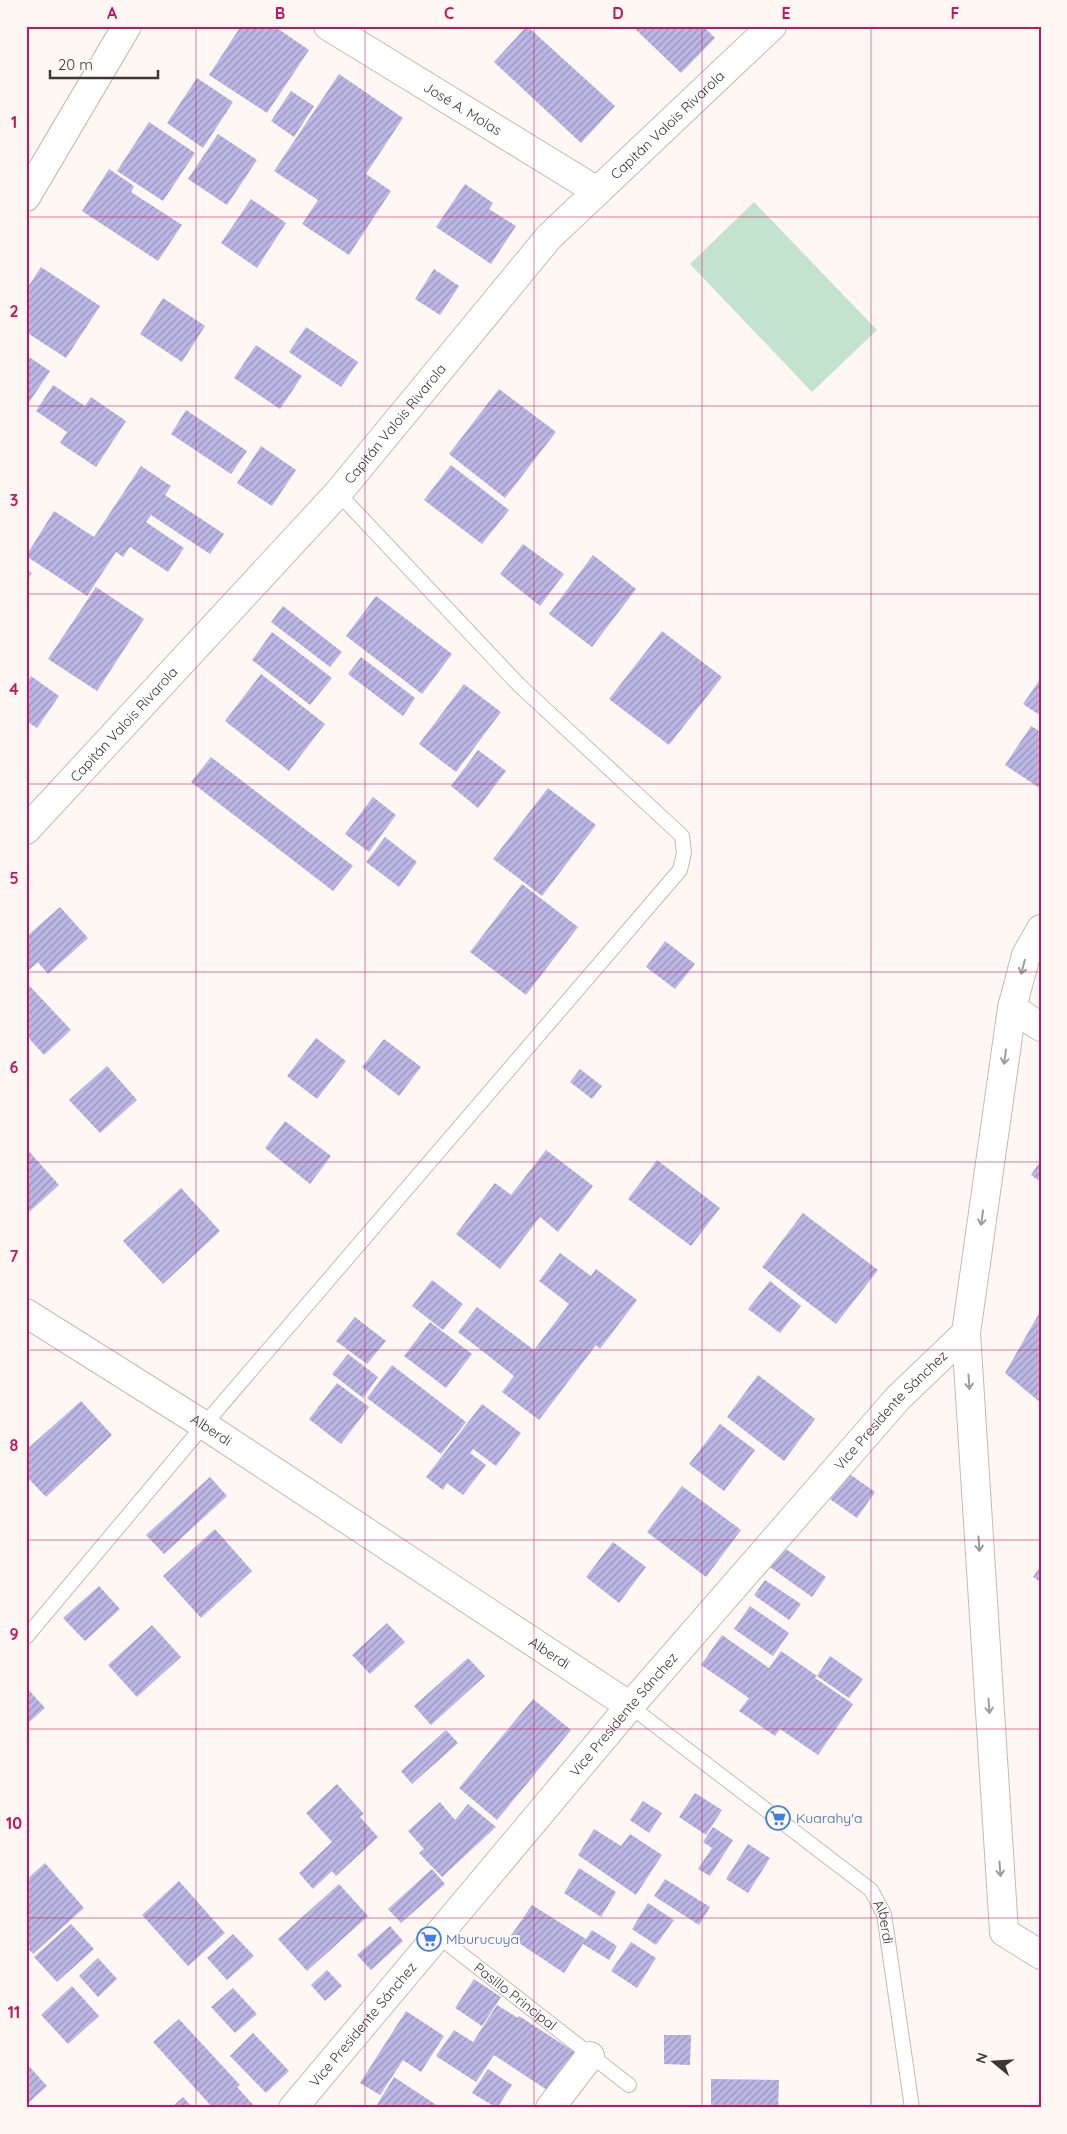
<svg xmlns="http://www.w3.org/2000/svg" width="1067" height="2134" font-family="Quicksand,sans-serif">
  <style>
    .pitch { fill: #c4e3ce }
    .building { fill: url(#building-hatch) }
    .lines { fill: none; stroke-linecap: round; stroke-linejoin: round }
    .lane-casing { stroke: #cab9b1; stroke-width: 16 }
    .street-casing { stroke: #cab9b1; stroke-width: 30 }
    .primary-casing { stroke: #cab9b1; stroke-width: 30 }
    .lane { stroke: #fff; stroke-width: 14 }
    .street { stroke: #fff; stroke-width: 28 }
    .primary { stroke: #fff; stroke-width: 28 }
    .oneway { stroke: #9e9b9a }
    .grid { fill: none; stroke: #c2185b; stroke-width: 1; stroke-opacity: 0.55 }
    .labels { text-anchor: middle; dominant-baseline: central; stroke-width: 4; stroke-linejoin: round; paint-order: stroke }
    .street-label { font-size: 14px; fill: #3e3734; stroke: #fef7f3 }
    .shop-label { font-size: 14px; fill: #366cbe; stroke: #fef7f3; text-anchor: start }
    .neatline { fill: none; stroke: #c2185b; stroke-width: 2 }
    .grid-label { font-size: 16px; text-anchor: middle; font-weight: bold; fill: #c2185b }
  </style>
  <defs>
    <pattern id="building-hatch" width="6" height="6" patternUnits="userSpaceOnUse" patternTransform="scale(1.25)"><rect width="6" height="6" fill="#bcb6e5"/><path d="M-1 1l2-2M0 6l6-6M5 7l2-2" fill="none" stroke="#9a95ba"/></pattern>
  </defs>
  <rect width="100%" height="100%" fill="#fef7f3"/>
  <path class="pitch" d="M754,202L877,330L812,392L690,264Z"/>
  <g class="building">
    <path d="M241,26H274L309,50L267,113L209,75Z"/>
    <path d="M527,26L615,106L581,143L494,62Z"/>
    <path d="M632,26H703L715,38L681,73Z"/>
    <path d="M339,74L403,118L366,174L391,191L349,255L302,224L318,200L274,171Z"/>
    <path d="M197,78L233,102L203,148L167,123Z"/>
    <path d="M291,91L314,106L294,137L271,121Z"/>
    <path d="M149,122L195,153L163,201L117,171Z"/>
    <path d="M218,134L257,160L227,205L188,179Z"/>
    <path d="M109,169L134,186L131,192L182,225L158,261L82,211Z"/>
    <path d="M465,184L493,203L489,209L516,226L491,264L436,227Z"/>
    <path d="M251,199L286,223L257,268L221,243Z"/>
    <path d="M41,267L100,306L66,358L26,332V290Z"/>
    <path d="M434,269L459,286L440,315L415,299Z"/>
    <path d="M163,298L205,326L182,362L140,334Z"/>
    <path d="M306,327L358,362L341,387L289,352Z"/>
    <path d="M256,345L302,376L280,409L234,378Z"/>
    <path d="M26,355L50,371L26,407Z"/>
    <path d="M53,385L85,406L91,397L126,421L96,467L60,443L67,432L36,411Z"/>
    <path d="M499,389L556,432L505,498L449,454Z"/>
    <path d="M186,410L247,451L231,474L171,434Z"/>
    <path d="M261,446L296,470L272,506L237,483Z"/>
    <path d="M451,465L509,510L482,544L424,500Z"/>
    <path d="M141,466L171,486L165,495L224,534L210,554L151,515L146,522L184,548L168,572L130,547L123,557L116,552L87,596L26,556L54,511L94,537Z"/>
    <path d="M523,544L564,574L540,606L500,574Z"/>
    <path d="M593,555L636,589L592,647L549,614Z"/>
    <path d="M26,569L32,573L26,582Z"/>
    <path d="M96,587L144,619L97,691L48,659Z"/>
    <path d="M376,596L452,654L422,694L346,636Z"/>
    <path d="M283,606L342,652L330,667L271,622Z"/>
    <path d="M662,631L722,677L669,745L609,699Z"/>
    <path d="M272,632L332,678L310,705L252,660Z"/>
    <path d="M361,657L415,698L403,716L348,674Z"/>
    <path d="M261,674L325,724L289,771L225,721Z"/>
    <path d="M31,676L59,696L37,728L26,721V683Z"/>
    <path d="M1041,678V716L1023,704Z"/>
    <path d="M464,684L501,712L456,772L419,744Z"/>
    <path d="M1031,726L1041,732V789L1005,765Z"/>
    <path d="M478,750L506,771L478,808L451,786Z"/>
    <path d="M211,757L353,866L333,891L191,782Z"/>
    <path d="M548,788L596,825L542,896L493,859Z"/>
    <path d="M373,797L396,815L369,852L345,834Z"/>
    <path d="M385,837L417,862L399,887L366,862Z"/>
    <path d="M522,884L578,927L526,995L470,952Z"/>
    <path d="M60,907L88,938L48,974L38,962L27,972L26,937Z"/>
    <path d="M665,941L695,964L675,989L646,967Z"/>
    <path d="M26,982L71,1030L44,1055L26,1035Z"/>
    <path d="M316,1038L346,1061L317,1099L287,1076Z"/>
    <path d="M384,1039L421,1067L399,1096L362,1067Z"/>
    <path d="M107,1066L137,1100L100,1133L69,1100Z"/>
    <path d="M580,1069L602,1086L592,1099L570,1082Z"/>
    <path d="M285,1121L331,1156L310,1184L265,1148Z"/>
    <path d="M26,1148L59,1185L26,1215Z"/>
    <path d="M546,1150L593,1186L558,1232L540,1217L500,1269L456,1234L495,1183L511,1195Z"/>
    <path d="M657,1160L720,1208L691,1246L628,1199Z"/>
    <path d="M1041,1160V1182L1031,1175Z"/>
    <path d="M181,1188L220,1231L163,1284L123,1241Z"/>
    <path d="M803,1213L878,1270L836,1324L762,1267Z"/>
    <path d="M560,1253L591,1276L596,1269L637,1300L600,1349L596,1345L539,1420L502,1392L514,1376L458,1332L477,1307L534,1350L569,1304L539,1281Z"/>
    <path d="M432,1280L463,1304L443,1330L412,1306Z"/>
    <path d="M770,1281L801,1306L780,1333L748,1309Z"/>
    <path d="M1041,1310V1403L1005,1373Z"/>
    <path d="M355,1317L386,1341L367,1364L336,1341Z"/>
    <path d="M430,1322L472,1354L446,1388L404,1356Z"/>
    <path d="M348,1354L378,1377L363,1398L332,1374Z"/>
    <path d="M392,1365L466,1422L441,1454L367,1398Z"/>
    <path d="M758,1375L815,1419L784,1461L727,1417Z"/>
    <path d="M337,1383L369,1407L341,1444L309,1419Z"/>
    <path d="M81,1401L112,1435L46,1497L26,1476V1450Z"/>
    <path d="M482,1404L521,1433L496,1466L473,1449L470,1453L486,1465L463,1495L447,1483L443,1490L426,1477Z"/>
    <path d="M720,1424L755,1450L724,1491L689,1464Z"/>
    <path d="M848,1473L875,1492L857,1518L830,1499Z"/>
    <path d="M210,1477L227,1496L164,1554L146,1535Z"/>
    <path d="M682,1486L741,1530L706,1577L647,1532Z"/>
    <path d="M215,1529L252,1571L201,1618L163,1576Z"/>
    <path d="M613,1542L646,1567L619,1603L586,1577Z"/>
    <path d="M780,1545L826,1577L812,1597L767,1565Z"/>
    <path d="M1041,1566V1582L1033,1577Z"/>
    <path d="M765,1580L801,1604L789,1620L754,1595Z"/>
    <path d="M99,1586L120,1609L85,1641L63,1618Z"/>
    <path d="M750,1606L789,1633L773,1656L734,1629Z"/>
    <path d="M387,1623L405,1642L370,1674L352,1655Z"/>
    <path d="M152,1625L181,1657L137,1697L108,1665Z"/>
    <path d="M722,1635L769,1668L781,1651L817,1676L815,1678L853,1704L818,1755L780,1729L775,1736L739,1711L749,1698L701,1665Z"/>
    <path d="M830,1656L863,1679L849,1698L817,1676Z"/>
    <path d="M468,1658L485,1676L431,1725L414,1706Z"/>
    <path d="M26,1687L45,1708L26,1725Z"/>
    <path d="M533,1699L571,1730L497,1820L459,1788Z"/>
    <path d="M446,1730L458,1743L412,1784L401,1771Z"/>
    <path d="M337,1784L364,1814L360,1817L378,1837L336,1876L332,1871L313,1889L299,1873L332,1842L306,1813Z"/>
    <path d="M695,1793L722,1810L706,1835L679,1817Z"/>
    <path d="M643,1801L662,1813L649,1833L630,1820Z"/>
    <path d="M440,1802L455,1820L468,1804L496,1827L442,1877L419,1853L424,1849L408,1831Z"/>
    <path d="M713,1827L733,1840L710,1876L698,1869L712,1848L703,1842Z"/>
    <path d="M594,1829L621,1846L630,1834L662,1855L636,1895L578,1855Z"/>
    <path d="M748,1844L770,1858L748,1893L726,1879Z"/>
    <path d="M45,1863L84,1908L33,1954L26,1947V1880Z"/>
    <path d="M579,1868L616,1892L601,1917L564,1893Z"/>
    <path d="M432,1869L445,1884L401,1923L388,1909Z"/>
    <path d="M665,1879L710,1907L699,1925L654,1896Z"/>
    <path d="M179,1881L225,1933L188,1966L142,1915Z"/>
    <path d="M339,1884L368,1916L307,1971L278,1939Z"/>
    <path d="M648,1903L674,1920L656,1945L632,1929Z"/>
    <path d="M532,1905L586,1939L592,1930L617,1946L609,1960L583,1944L564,1973L510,1937Z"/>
    <path d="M71,1924L94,1949L57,1982L34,1957Z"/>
    <path d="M390,1926L403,1941L371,1970L357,1955Z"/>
    <path d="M233,1934L254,1956L227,1980L207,1958Z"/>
    <path d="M631,1942L656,1958L637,1988L611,1971Z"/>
    <path d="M98,1958L117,1979L98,1997L79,1976Z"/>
    <path d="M327,1970L342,1986L325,2001L311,1985Z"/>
    <path d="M474,1979L501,1997L482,2026L455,2008Z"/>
    <path d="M72,1986L99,2016L68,2044L41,2015Z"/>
    <path d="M233,1988L257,2014L235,2033L211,2007Z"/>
    <path d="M497,2005L518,2018L519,2016L576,2053L550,2092L494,2055L476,2082L436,2056L454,2030L473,2042Z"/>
    <path d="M406,2011L444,2036L421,2072L403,2060L380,2095L360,2083Z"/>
    <path d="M179,2019L240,2085L237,2087L256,2108H213L153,2042Z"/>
    <path d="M253,2033L289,2071L266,2093L230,2056Z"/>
    <path d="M664,2035H691L690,2065L664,2064Z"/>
    <path d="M26,2063L47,2086L26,2105Z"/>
    <path d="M488,2069L512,2085L497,2108L472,2093Z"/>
    <path d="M394,2077L441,2108H375Z"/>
    <path d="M711,2079L779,2080L778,2108H711Z"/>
    <path d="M183,2097L193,2108H171Z"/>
  </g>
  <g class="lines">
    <g class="lane-casing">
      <g id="lane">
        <path d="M26,1637L204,1425L680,870L684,853L682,836L519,685L338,493"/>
        <path id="s1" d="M630,1706L871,1890L884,1914L912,2108"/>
        <path id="s2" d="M438,1936L629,2085"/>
      </g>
    </g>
    <g class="street-casing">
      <g id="street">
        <path id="s3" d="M328,26L597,191"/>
        <path d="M26,197L127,26"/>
        <path id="s4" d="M26,830L338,493L549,237L772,26"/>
        <path d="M1012,1008L966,1333L1004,1932L1041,1955"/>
        <path id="s5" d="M26,1313L204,1425L630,1706"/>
        <path id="s6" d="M293,2108L630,1706L898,1398L966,1333"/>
        <path d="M550,2108L590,2056"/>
      </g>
    </g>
    <g class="primary-casing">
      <path id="primary" d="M1041,929L1026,955L1012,1008L1041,1027"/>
    </g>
    <use href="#lane" class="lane"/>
    <use href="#street" class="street"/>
    <use href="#primary" class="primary"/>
  </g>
  <defs><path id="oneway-shaft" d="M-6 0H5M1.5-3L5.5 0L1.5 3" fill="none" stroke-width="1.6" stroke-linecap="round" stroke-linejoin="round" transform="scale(1.25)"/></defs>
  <g class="oneway">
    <use href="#oneway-shaft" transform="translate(1023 967) rotate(105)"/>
    <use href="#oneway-shaft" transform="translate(1005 1057) rotate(98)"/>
    <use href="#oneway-shaft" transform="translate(982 1218) rotate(98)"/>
    <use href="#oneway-shaft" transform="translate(969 1382) rotate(86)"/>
    <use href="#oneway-shaft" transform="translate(979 1544) rotate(86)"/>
    <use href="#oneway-shaft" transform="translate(989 1706) rotate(86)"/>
    <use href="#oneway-shaft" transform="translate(1000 1869) rotate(86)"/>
  </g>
  <path class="grid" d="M196,26V2108M365,26V2108M534,26V2108M702,26V2108M871,26V2108M26,217H1041M26,406H1041M26,594H1041M26,784H1041M26,972H1041M26,1162H1041M26,1350H1041M26,1540H1041M26,1729H1041M26,1918H1041"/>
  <defs>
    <g id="supermarket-ring" transform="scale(1.25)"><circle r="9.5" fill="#fef7f3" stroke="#3f7fe0" stroke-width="1.5"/><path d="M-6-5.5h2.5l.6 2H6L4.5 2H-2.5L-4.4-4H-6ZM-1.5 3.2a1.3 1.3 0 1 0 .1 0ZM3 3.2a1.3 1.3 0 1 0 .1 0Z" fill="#3f7fe0"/></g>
  </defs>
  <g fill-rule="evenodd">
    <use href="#supermarket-ring" x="778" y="1818"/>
    <use href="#supermarket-ring" x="429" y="1939"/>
  </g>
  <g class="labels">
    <g class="street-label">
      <text stroke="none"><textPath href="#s3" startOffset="158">José A. Molas</textPath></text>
      <text stroke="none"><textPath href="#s4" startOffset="954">Capitán Valois Rivarola</textPath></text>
      <text stroke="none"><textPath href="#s4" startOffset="549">Capitán Valois Rivarola</textPath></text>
      <text stroke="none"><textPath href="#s4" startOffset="144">Capitán Valois Rivarola</textPath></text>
      <text stroke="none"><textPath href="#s6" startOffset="919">Vice Presidente Sánchez</textPath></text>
      <text stroke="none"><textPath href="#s5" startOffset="219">Alberdi</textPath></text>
      <text stroke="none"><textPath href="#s5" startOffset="624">Alberdi</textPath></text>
      <text stroke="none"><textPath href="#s6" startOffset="514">Vice Presidente Sánchez</textPath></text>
      <text stroke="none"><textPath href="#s1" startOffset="338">Alberdi</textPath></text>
      <text stroke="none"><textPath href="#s2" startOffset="98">Pasillo Principal</textPath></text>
      <text stroke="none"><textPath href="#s6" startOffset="109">Vice Presidente Sánchez</textPath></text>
    </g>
    <g class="shop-label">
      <text x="796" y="1818">Kuarahy'a</text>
      <text x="446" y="1939">Mburucuya</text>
    </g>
  </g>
  <rect width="1067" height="2134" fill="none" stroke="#fef7f3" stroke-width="55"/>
  <g transform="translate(994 2062) rotate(288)" stroke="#fef7f3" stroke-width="4" paint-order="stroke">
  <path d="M0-4L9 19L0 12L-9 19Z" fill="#3e3734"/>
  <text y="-8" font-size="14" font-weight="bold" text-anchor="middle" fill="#3e3734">N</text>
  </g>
  <path d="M50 70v8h108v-8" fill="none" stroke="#3e3734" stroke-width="2.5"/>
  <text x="58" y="70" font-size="15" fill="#3e3734" stroke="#fef7f3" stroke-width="4" paint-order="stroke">20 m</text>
  <rect x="28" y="28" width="1012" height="2078" class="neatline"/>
  <g class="grid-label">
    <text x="112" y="19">A</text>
    <text x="280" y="19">B</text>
    <text x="449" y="19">C</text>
    <text x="618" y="19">D</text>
    <text x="786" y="19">E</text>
    <text x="955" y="19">F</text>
    <text x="14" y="128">1</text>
    <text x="14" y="317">2</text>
    <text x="14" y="506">3</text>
    <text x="14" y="695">4</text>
    <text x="14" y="884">5</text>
    <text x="14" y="1073">6</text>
    <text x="14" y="1262">7</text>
    <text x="14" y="1451">8</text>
    <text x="14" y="1640">9</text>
    <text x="14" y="1829">10</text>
    <text x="14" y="2018">11</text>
  </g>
</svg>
